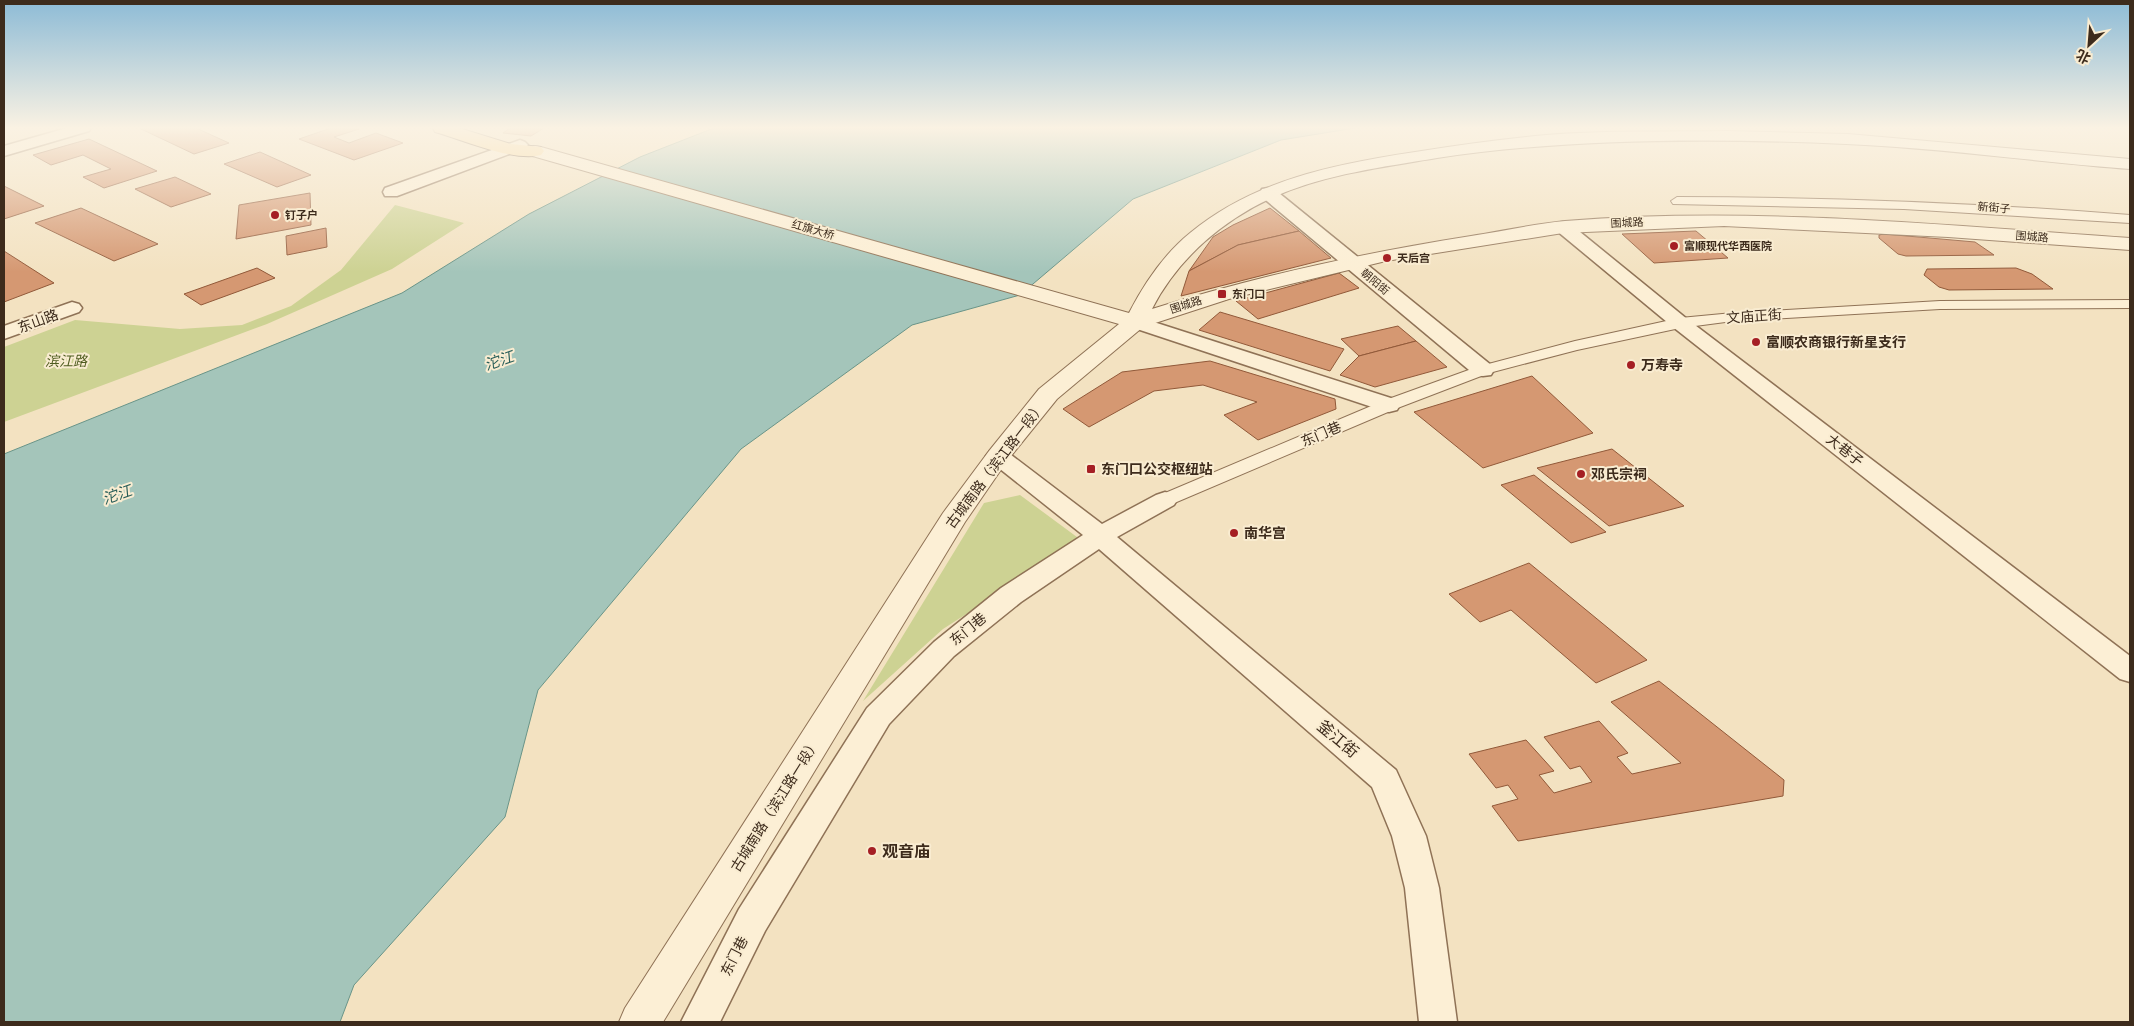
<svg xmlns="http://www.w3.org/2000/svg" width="2134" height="1026" font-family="'Roboto Serif','Noto Sans SC',serif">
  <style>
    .green { fill: #cdd293 }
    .water { fill: #a4c5ba; stroke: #699488 }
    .building { fill: #d59872; stroke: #915939 }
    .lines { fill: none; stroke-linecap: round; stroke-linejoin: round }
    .pedestrian-casing { stroke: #8f7256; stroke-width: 2 }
    .minor-casing { stroke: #8f7256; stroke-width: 3 }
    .tertiary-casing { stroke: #8f7256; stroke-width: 2 }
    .primary-casing { stroke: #5c402b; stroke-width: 2 }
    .pedestrian { fill: #fcefd5; fill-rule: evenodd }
    .minor { fill: #fcefd5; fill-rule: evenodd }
    .tertiary { fill: #fcefd5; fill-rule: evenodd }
    .primary { fill: #fad794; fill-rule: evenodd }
    .poi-dot { fill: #a51f24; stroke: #f9ecd1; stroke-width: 2 }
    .labels { text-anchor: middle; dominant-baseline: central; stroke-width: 4; stroke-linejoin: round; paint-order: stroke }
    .far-street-label { font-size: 11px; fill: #3d2b1c; stroke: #f9ecd1 }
    .far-poi-label { font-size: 11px; font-weight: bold; fill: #3d2b1c; stroke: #f9ecd1; text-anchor: start }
    .street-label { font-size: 14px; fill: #3d2b1c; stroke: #f9ecd1 }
    .poi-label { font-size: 14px; font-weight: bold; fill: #3d2b1c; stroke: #f9ecd1; text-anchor: start }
    .park-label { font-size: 14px; font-style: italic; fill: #4f5c20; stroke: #f9ecd1 }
    .water-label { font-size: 15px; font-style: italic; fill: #295e59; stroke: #f9ecd1 }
    .near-street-label { font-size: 16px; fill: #3d2b1c; stroke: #f9ecd1 }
    .near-poi-label { font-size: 16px; font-weight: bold; fill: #3d2b1c; stroke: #f9ecd1; text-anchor: start }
  </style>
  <rect width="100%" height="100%" fill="#f3e2c1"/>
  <g class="green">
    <path d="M395,205L464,223L392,269L267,324L4,422V347L75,320L180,329L242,325L291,306L341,270Z"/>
    <path d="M1020,495L1081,540L943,629L863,701L984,503Z"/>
  </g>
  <path class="water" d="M714,128H1355L1281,140L1133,199L1020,295L912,325L741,449L538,690L505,817L354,985L340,1022H4V454L402,293L529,214L640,157Z"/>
  <g class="building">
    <path d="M139,128H196L229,143L194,154Z"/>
    <path d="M331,128L359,129L334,137L349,143L376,133L403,143L354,160L299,139Z"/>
    <path d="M510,128H544L531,136L503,133Z"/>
    <path d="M89,139L157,171L104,188L83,177L111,169L83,155L51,165L33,155Z"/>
    <path d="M260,152L311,175L277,187L224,164Z"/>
    <path d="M175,177L211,194L171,207L135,189Z"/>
    <path d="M4,186L44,206L4,219Z"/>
    <path d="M310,193L311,225L236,239L239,205Z"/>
    <path d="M81,208L158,244L114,261L35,223Z"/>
    <path d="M1270,208L1299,231L1238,245L1189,271L1213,237L1233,225Z"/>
    <path d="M326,228L327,247L287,255L286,236Z"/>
    <path d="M1299,231L1331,258L1181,296L1189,271L1238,245Z"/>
    <path d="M1696,231L1728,258L1654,263L1622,234Z"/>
    <path d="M1884,234L1975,242L1994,255L1906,256L1898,254L1879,238V235Z"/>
    <path d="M4,251L54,283L4,302Z"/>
    <path d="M257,268L275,278L201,305L184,294Z"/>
    <path d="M2016,268L2032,274L2053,289L1949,290L1939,287L1924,275L1927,269Z"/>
    <path d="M1339,273L1359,288L1258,319L1236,301Z"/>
    <path d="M1220,312L1344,349L1330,371L1199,330Z"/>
    <path d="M1398,326L1416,341L1359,356L1341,339Z"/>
    <path d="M1416,341L1447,367L1375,387L1340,375L1359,356Z"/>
    <path d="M1210,361L1335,399L1336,409L1258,440L1224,415L1257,402L1203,385L1154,391L1089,427L1063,409L1122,372Z"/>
    <path d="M1532,376L1593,433L1483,468L1414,412Z"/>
    <path d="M1612,449L1684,506L1609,526L1537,468Z"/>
    <path d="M1534,475L1606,532L1571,543L1501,485Z"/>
    <path d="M1529,563L1647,660L1596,683L1511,610L1480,622L1449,594Z"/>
    <path d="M1659,681L1784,780L1783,796L1518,841L1492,806L1518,799L1508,785L1496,788L1469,754L1526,740L1554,771L1539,775L1554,793L1592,782L1580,766L1570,769L1544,737L1599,721L1628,753L1617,757L1632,774L1681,763L1611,702Z"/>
  </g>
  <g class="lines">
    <g class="pedestrian-casing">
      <g id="pedestrian">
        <path d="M1677,197C1828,197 1979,203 2130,215V223L1904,209L1673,204L1671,201Z"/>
        <path d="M2130,300V308L1940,309L1733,321L1680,328L1577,350L1489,373L1395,409L1172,504L1165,506L1158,504L1156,500L1158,496L1383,401L1477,367L1575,341L1680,318L1733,313L1940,301Z"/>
      </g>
    </g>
    <g class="minor-casing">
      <g id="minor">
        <path d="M67,128H91L89,131L4,156V146Z"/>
        <path d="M520,140L525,142L528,145L525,148L397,196H385L383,192L385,188Z"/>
        <path d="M1268,188L1274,189L1491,365L1494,370L1491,375L1483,376L1475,375L1262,197L1260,193L1262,189Z"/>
        <path d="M1563,222L1569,223L1687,319L2130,656V682L2120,679L1673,327L1557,231L1554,227L1557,223Z"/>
        <path d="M72,302L79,304L82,308L79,312L4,339V326Z"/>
        <path d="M1135,316L1397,400L1400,405L1397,410L1389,412L1381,410L1128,326L1125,322L1128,318Z"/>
        <path d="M998,449L1006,451L1102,524L1156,495L1165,492L1174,495L1177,500L1174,505L1117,537L1396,770L1426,836L1439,888L1457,1022H1419L1405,888L1392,836L1372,787L1099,549L1021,602L954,656L889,724L765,931L720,1022H681L739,909L867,708L934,642L1001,588L1083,535L990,461L986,456L990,451Z"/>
      </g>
    </g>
    <g class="tertiary-casing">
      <path id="tertiary" d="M1727,131L1848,134L2130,159V169C2036,162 1941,148 1846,144C1713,138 1569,138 1437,158C1383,167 1327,174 1276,196C1224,219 1178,258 1152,309C1257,276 1363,253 1471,236C1502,231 1534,224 1565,221C1753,206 1942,225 2130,238V250L1948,237L1724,226L1563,233L1386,261L1229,299L1143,327L1057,399L1007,461L965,522L663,1022H619L625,1008L943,513L989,451L1039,389L1119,324L529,155L526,151L529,147L535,146L541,147L1129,313C1144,284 1164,254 1190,233C1254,180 1335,164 1415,152C1458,145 1502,139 1546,135C1606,130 1667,132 1727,131Z"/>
    </g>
    <g class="primary-casing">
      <path id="primary" d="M433,128H459L511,144L541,147L544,151L541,155C512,162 464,140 435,132Z"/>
    </g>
    <use href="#pedestrian" class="pedestrian"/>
    <use href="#minor" class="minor"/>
    <use href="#tertiary" class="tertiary"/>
    <use href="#primary" class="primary"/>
  </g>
  <linearGradient id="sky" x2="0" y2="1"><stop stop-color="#8dbbd6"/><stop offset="0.47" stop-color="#faf2e3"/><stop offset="1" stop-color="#faf2e3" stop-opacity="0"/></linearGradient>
  <rect width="2134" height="272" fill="url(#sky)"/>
  <g class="poi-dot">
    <circle cx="275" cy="215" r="5"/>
    <circle cx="1674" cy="246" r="5"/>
    <circle cx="1387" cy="258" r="5"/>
    <rect x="1217" y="289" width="10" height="10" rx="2.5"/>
    <circle cx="1756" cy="342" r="5"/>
    <circle cx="1631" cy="365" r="5"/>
    <rect x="1086" y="464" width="10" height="10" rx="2.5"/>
    <circle cx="1581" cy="474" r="5"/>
    <circle cx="1234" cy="533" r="5"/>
    <circle cx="872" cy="851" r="5"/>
  </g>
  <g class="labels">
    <g class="far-street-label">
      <text transform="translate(1994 208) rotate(4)">新街子</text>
      <text transform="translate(1627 223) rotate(-3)">围城路</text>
      <text transform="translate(813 230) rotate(16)">红旗大桥</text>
      <text transform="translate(2032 237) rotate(4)">围城路</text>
      <text transform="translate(1375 282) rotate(40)">朝阳街</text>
      <text transform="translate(1186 305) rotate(-18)">围城路</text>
    </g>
    <g class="far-poi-label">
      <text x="285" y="215">钉子户</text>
      <text x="1684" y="246">富顺现代华西医院</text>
      <text x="1397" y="258">天后宫</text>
      <text x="1232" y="294">东门口</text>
    </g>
    <g class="street-label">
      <text transform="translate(1754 316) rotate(-4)">文庙正街</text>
      <text transform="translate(38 321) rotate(-20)">东山路</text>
      <text transform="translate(1321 434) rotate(-23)">东门巷</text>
      <text transform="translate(1845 450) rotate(38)">大巷子</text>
      <text transform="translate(995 465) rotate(-53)">古城南路（滨江路一段）</text>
      <text transform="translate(968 629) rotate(-39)">东门巷</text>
      <text transform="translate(775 805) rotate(-58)">古城南路（滨江路一段）</text>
      <text transform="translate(734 956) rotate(-63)">东门巷</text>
    </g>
    <g class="poi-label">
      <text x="1766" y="342">富顺农商银行新星支行</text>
      <text x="1641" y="365">万寿寺</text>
      <text x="1101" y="469">东门口公交枢纽站</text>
      <text x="1591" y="474">邓氏宗祠</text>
      <text x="1244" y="533">南华宫</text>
    </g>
    <g class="park-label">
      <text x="66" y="361">滨江路</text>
    </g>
    <g class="water-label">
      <text transform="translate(499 361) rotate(-19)">沱江</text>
      <text transform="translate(117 495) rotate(-19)">沱江</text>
    </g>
    <g class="near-street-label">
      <text transform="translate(1338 739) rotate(40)">釜江街</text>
    </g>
    <g class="near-poi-label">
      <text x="882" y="851">观音庙</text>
    </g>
  </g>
  <rect width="2134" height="1026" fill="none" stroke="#3d2b1c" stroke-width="10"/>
  <g transform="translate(2089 45) rotate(206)" stroke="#f9ecd1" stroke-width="4" paint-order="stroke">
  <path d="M0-4L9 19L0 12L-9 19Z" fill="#3d2b1c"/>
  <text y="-8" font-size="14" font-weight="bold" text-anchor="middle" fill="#3d2b1c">北</text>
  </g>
</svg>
